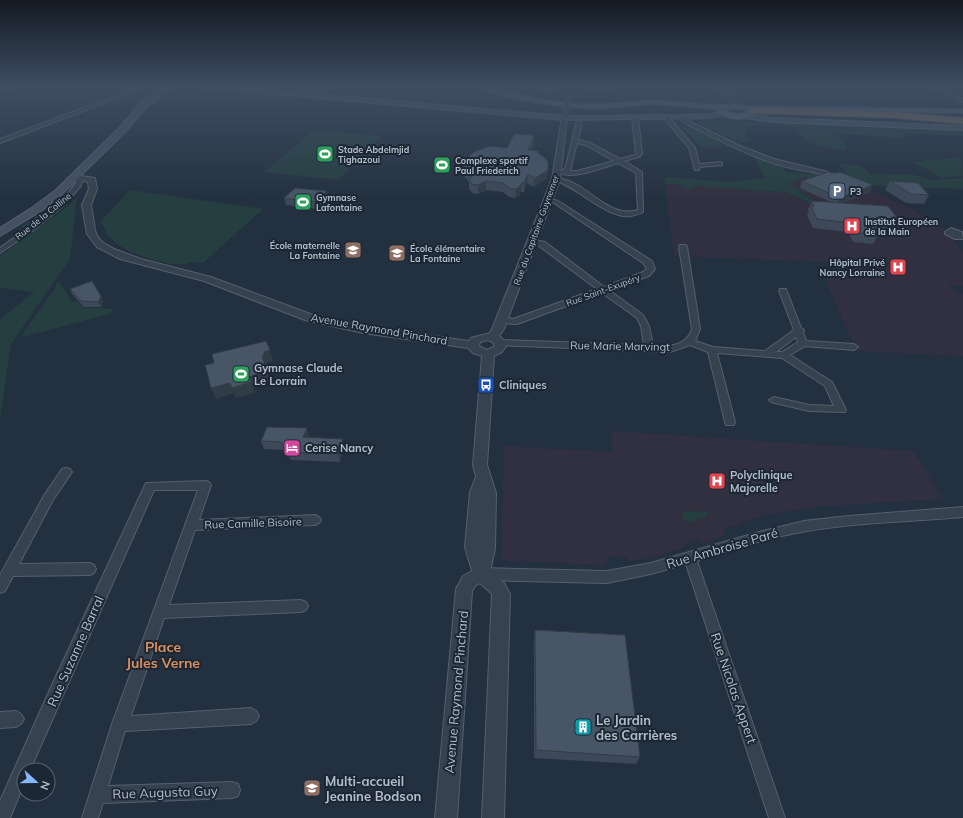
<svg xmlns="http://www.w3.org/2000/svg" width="963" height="818" font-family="Mulish,sans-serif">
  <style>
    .medical { fill: #313040 }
    .green { fill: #253e40 }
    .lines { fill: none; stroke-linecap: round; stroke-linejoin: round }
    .minor-casing { stroke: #55606d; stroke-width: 2 }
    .tertiary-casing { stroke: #55606d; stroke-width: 2 }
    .secondary-casing { stroke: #55606d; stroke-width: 2 }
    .primary-casing { stroke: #404b58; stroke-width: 2 }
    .motorway-casing { stroke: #424d5a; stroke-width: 2 }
    .minor { fill: #37424f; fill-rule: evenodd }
    .tertiary { fill: #37424f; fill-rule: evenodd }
    .secondary { fill: #455162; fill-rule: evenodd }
    .primary { fill: #55616f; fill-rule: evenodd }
    .motorway { fill: #766754; fill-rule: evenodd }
    .minor-bridge-casing { stroke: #55606d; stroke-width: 6; stroke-linecap: butt }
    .minor-bridge { stroke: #37424f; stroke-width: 5 }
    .wall { fill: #3d4958 }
    .shaded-wall { fill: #323c47 }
    .building { fill: #475566; stroke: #323c47 }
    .labels { text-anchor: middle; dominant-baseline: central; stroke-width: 4; stroke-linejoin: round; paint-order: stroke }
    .far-poi-label { font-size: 9px; font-weight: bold; fill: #b3bdca; stroke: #1c2734; text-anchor: start }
    .far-street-label { font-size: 9px; fill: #b3bdca; stroke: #1c2734 }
    .street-label { font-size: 11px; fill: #b3bdca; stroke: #1c2734 }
    .poi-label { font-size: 11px; font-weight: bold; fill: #b3bdca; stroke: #1c2734; text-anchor: start }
    .near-street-label { font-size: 13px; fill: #b3bdca; stroke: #1c2734 }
    .near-poi-label { font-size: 13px; font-weight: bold; fill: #b3bdca; stroke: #1c2734; text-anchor: start }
    .near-neighbourhood-label { font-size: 14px; font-weight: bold; fill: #da8f5e; stroke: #1c2734 }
  </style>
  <rect width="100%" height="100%" fill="#23303f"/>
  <g class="medical">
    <path d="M834,176L859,185L911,209L948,230L963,254V286L947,285L963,295V356L857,351L825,280L837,272L830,262L674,256L665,184L784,192L818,206L823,204L808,198L790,184L800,178Z"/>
    <path d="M611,431L913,451L943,499L822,506L764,515L724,529L725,536L702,543L699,539L685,543L683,548L653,557L630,561L625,556L607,557L606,565H598L501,560L504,446L613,452Z"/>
  </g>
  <g class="green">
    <path d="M696,122L805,123L963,130V136L904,133L903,138C879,137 856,134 832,133L845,141L846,150C818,148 812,145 792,127L750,126L744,133L749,138L750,142L740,143Z"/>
    <path d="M688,125L722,143L778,164L788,173L846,174L840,165C854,164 861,164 871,175L912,174L932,180L963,178V189L859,185L834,176L800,178L790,184L808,198L824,204L818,206L784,192L693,186V189L684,188L683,185L665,184L666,177L728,182L766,178L753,157L732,147H702L680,126Z"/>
    <path d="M314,130L381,136L339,180L264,172Z"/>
    <path d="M962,157L963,176L941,178L914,162Z"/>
    <path d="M74,186L55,206L0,248L22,228L20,227L52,206Z"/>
    <path d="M130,190L263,209L203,263L189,262L186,265C181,264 177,265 173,264C150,260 109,250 103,224H101L100,222Z"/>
    <path d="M77,197L70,259L11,344L0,421V319L34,292L0,288V256L63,210Z"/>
    <path d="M58,281L63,287L72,303L77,301L83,307L112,309L113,313L23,337L22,334L54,290Z"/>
    <path d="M685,511L705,512L707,513L708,516L688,523L683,519L681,516Z"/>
  </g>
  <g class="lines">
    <g class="minor-casing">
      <g id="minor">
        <path d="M143,86H149L0,143V139Z"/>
        <path d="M321,86H325L322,93L318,98H314Z"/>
        <path d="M566,86H570L569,99L567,100L565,99Z"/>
        <path d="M726,86L735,89V91L730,92L734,100L741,105V107C732,107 728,99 725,92L718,89Z"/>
        <path d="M932,86H937L963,99V102Z"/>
        <path d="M683,115L691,122L740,146L774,159L828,172C824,175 818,173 813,172C768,167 727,144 687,124L682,121L680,117Z"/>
        <path d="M635,116L638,118L642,154L639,157L624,161L642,172L643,212C640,214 635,215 631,216C608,220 578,187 554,180L553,179L556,177C564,179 572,182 579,186C597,197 615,217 638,210L636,173L618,163C604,167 571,181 558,172L564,170L566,166L576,123L579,121L582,123L578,140L590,143L620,159L635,155L636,154L632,118ZM577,143L586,145L614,161L577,171H570Z"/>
        <path d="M664,116H668L695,148L699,164L720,162L722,163V165L700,167L699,170H695L689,148L664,118Z"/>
        <path d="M79,177L84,178L80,187L62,207L35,229L0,253V248C28,227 63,208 79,177Z"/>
        <path d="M548,198L558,201L652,261L655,269L649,276L609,290L643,315L649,326L653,346C669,346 686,347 692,329L679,247L680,245H686L687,247L700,329L695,341L713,347L765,351L794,330L779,291L780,289H786L801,328L804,330L803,332L806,341L854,344L858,347L854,350L805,346L790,355L832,382L846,410L845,412L809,411L771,402L769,400L774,397L809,405L834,406L825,386L782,358L717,353L735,422L734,425H726L725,422L708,352L690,345L670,352L497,345L496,343L497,341L500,340L644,345L641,326L637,318L602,293L517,324L502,323L498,320L502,317L513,319L597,289L539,246L529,243V239L545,242L604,287L643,272L647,269L643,263L554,203L546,201V199ZM796,337L798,342L782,352H776Z"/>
        <path d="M951,228L962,232L963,239H955L945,234V232ZM951,233H952L958,235Z"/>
        <path d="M66,468L70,469L72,472L53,500L19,564L90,563L94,565L96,569L94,573L90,575L13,576L5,591L0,593V575L45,494L62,469Z"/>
        <path d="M205,481L209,482L211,485L199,520L315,515L319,517L321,520L319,523L315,525L195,530L169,605L301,600L306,602L308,606L306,610L301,612L164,618L131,716L251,708L256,711L259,716L256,721L251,724L125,731L108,786L232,782L238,784L240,790L238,796L232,798L103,803L98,818H82L112,724L198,490H154L30,770H24V784L10,818H0V801L52,685L146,483Z"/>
        <path d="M963,507V517C910,522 855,522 802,532C766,538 732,550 697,561L785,818H769L686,564L651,574L607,583L481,580L476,578L475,574L476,570L481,568L607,571L651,563L759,532L804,521L849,516Z"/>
        <path d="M16,711L21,714L24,719L21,724L16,727L0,728V712Z"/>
      </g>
    </g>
    <g class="tertiary-casing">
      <g id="tertiary">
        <path d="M12,86H21L0,93V89Z"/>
        <path d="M562,117L567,118L560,179L504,329L499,336L505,341L506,346L502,352L494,356L487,465L496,493L495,548L490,572L504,583L510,594L504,818H482L492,594L480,583L475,586L472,591L457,818H435L456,589L463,576L472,571L465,547L470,492L476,477L473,465L482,356L473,353L468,348L363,333L305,320L204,281L120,259L97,247L87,234L82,205L89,189L88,182L81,180L70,182L66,180L67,178L81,176L95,178L97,189L91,205L95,230L97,236L103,243L114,249L141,259L211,277L313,315L363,326L469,341L471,338L490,333L492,329L552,179ZM488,340L494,343V347L487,350L479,346L480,342Z"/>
      </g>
    </g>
    <g class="secondary-casing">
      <g id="secondary">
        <path d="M161,86H181L164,91L156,101L149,104L126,131L62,194L41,211L0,236V228L33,207L56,190L120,127L143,100L150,97L155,93L153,91Z"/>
        <path d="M200,86H225L564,116L683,115L712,114L723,111L727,113L712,118L564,120L203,88Z"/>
        <path d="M745,114L774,118L963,126V130L774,122L745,118Z"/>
      </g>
    </g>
    <g class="primary-casing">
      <path id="primary" d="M475,86H486L540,99L577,104H605L653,100L719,105L738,104L749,106L963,109V113L755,110L757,113C747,123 730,119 718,114L715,109L653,104L596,109L565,107L515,99L488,92ZM728,109H742L748,112L737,114L723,110Z"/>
    </g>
    <g class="motorway-casing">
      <path id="motorway" d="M753,108L896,112L963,118V124L896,118L750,113L748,111Z"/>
    </g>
    <use href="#minor" class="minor"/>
    <use href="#tertiary" class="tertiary"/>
    <use href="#secondary" class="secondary"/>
    <use href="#primary" class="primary"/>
    <use href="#motorway" class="motorway"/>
    <g class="minor-bridge-casing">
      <path id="minor-bridge" d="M565,114L567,99"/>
    </g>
    <use href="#minor-bridge" class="minor-bridge"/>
  </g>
  <g class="wall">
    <path d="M537,86H556L555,94H537Z"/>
    <path d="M588,86H610V90H593L588,88Z"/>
    <path d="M534,135V144L531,150L539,154L547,178L534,187L527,183L524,192H521L519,196L515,198L509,197L503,192L486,190L478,194L472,193L469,189V182L464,176V167Z"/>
    <path d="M802,181L870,192L842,203L899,220L894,229L875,228L878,234L873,244L853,242L848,232L813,228L807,215L809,212L808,210L812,201L831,202L800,188Z"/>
    <path d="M890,181L929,195L924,204L906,203L885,190Z"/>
    <path d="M327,191L328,198L318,209L286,205L284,198Z"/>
    <path d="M70,289L101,296L103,301L101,307H84L72,294Z"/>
    <path d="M309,436V437L344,447L340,462L291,460L283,450L264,449L261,441Z"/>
    <path d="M535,630L640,757L636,764L534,758V640Z"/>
  </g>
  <g class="shaded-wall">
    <path d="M534,135V144L527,158L528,150Z"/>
    <path d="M548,170L547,178L534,187L535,178Z"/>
    <path d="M528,174L527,183L524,192V183Z"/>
    <path d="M486,181V190L478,194V185Z"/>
    <path d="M522,183L521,192L519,196L515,198L516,189Z"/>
    <path d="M873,185L870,192L837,204L840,198Z"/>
    <path d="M327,191L328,198L318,209L317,202Z"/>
    <path d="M101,296L103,301L101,307L98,302Z"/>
    <path d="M270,350L273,361L267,363L268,365L265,366L262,356L264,352Z"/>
    <path d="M267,371L270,382L253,387L255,393L236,398L234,393L216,399L211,388Z"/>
    <path d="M307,428L309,436L306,445L303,437Z"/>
    <path d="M343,439L344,447L340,462L338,454Z"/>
  </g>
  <g class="building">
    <path d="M537,86H556L555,89L537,88Z"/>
    <path d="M514,134L534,135L528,150L539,151L538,153L545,158L548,162V170L535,178L528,174L524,183H522L519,187L516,189L509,188L503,183L486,181L478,185L472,184L469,180L472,176L464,167L465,160L474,152L490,146L507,148Z"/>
    <path d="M828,172L835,173L840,172L873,185L840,198L802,181Z"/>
    <path d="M890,181L918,183L929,195L911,194Z"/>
    <path d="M295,188L327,191L317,202L284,198Z"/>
    <path d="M812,201L888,206L899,220L870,218L878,234L858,233L852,223L817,219L811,206H814Z"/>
    <path d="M92,281L101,296L98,302L81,301L70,289Z"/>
    <path d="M266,341L270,350L264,352V355L262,356L267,371L249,377L251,382L232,388L230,383L211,388L205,365L214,363L212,354Z"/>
    <path d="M267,427L307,428L303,437L343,439L338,454L288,452L281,442L261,441Z"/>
    <path d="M535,630L625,635L640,757L536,750Z"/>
  </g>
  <linearGradient id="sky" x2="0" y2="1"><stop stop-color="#131a23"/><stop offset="0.43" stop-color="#3f4e63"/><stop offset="1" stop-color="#3f4e63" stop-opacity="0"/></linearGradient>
  <rect width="963" height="200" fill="url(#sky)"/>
  <defs>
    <g id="stadium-square" transform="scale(0.9)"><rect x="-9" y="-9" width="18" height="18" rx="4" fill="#2e9e5b" stroke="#1c2734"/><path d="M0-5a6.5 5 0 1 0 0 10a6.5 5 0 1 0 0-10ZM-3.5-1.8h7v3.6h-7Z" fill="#fff"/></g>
    <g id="parking-square" transform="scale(0.9)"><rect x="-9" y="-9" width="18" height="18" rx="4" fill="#5c6f8a" stroke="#1c2734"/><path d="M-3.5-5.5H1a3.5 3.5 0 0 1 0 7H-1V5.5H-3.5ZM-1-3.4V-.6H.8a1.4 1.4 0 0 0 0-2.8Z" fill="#fff"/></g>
    <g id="hospital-square" transform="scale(0.9)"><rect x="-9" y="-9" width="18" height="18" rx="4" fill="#e0444e" stroke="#1c2734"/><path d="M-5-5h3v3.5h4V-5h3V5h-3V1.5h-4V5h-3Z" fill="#fff"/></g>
    <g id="school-square" transform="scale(0.9)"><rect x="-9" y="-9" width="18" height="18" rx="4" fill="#8d6e63" stroke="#1c2734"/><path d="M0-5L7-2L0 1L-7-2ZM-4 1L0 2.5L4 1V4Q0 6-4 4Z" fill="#fff"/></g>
    <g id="bus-square" transform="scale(0.9)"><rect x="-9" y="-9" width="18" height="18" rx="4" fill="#1a4fb4" stroke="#1c2734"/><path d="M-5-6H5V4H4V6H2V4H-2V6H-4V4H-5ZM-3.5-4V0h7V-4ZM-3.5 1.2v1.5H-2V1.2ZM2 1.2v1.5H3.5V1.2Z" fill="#fff"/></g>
    <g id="hotel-square" transform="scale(0.9)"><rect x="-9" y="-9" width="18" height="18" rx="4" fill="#d1479c" stroke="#1c2734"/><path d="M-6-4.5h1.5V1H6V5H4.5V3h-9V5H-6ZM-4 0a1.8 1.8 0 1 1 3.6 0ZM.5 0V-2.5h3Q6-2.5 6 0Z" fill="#fff"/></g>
    <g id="building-square" transform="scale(0.9)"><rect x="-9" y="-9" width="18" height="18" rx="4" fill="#0f9aa8" stroke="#1c2734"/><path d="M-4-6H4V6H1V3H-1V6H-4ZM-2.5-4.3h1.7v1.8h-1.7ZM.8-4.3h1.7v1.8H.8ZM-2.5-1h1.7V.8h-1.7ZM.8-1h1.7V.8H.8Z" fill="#fff"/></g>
  </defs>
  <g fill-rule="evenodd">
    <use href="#stadium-square" x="325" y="154"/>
    <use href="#stadium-square" x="442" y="165"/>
    <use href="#parking-square" x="837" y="191"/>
    <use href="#stadium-square" x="303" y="202"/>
    <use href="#hospital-square" x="852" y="226"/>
    <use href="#school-square" x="353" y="250"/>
    <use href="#school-square" x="397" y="253"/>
    <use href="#hospital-square" x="898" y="267"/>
    <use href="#stadium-square" x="241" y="374"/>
    <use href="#bus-square" x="486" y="385"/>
    <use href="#hotel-square" x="292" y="448"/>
    <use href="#hospital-square" x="717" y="481"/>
    <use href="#building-square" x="583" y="727"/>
    <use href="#school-square" x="312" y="788"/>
  </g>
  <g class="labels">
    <g class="far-poi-label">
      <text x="338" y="149">Stade Abdelmjid<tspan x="338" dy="10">Tighazoui</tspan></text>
      <text x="455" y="160">Complexe sportif<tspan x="455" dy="10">Paul Friederich</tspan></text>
      <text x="850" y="191">P3</text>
      <text x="316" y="197">Gymnase<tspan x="316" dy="10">Lafontaine</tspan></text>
      <text x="865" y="221">Institut Européen<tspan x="865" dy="10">de la Main</tspan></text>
      <text x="340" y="245" text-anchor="end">École maternelle<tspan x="340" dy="10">La Fontaine</tspan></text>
      <text x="410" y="248">École élémentaire<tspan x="410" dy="10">La Fontaine</tspan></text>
      <text x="885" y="262" text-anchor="end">Hôpital Privé<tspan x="885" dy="10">Nancy Lorraine</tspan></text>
    </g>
    <g class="far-street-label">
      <text transform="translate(43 216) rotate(-39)">Rue de la Colline</text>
      <text transform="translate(536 230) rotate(-70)">Rue du Capitaine Guynemer</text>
      <text transform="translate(603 290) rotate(-20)">Rue Saint-Exupéry</text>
    </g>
    <g class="street-label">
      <text transform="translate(379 329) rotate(10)">Avenue Raymond Pinchard</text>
      <text transform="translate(620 346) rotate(1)">Rue Marie Marvingt</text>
      <text transform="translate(253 523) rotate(-2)">Rue Camille Bisoire</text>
    </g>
    <g class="poi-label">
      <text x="254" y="368">Gymnase Claude<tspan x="254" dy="13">Le Lorrain</tspan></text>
      <text x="499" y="385">Cliniques</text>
      <text x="305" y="448">Cerise Nancy</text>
      <text x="730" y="475">Polyclinique<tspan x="730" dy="13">Majorelle</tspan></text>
    </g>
    <g class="near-street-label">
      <text transform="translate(722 548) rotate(-16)">Rue Ambroise Paré</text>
      <text transform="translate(75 651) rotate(-66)">Rue Suzanne Barral</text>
      <text transform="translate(734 688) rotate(71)">Rue Nicolas Appert</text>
      <text transform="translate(456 692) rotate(-85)">Avenue Raymond Pinchard</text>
      <text transform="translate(165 792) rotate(-2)">Rue Augusta Guy</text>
    </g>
    <g class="near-poi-label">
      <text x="596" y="720">Le Jardin<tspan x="596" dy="15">des Carrières</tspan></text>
      <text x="325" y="781">Multi-accueil<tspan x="325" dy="15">Jeanine Bodson</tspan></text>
    </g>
    <g class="near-neighbourhood-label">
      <text x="163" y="647">Place<tspan x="163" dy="16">Jules Verne</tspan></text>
    </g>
  </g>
  <g transform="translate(36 782) rotate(111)"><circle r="19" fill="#1c2734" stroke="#586370"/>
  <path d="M0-3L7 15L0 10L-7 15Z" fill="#86b8fd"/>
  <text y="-6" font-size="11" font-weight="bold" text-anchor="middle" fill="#b3bdca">N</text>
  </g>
</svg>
